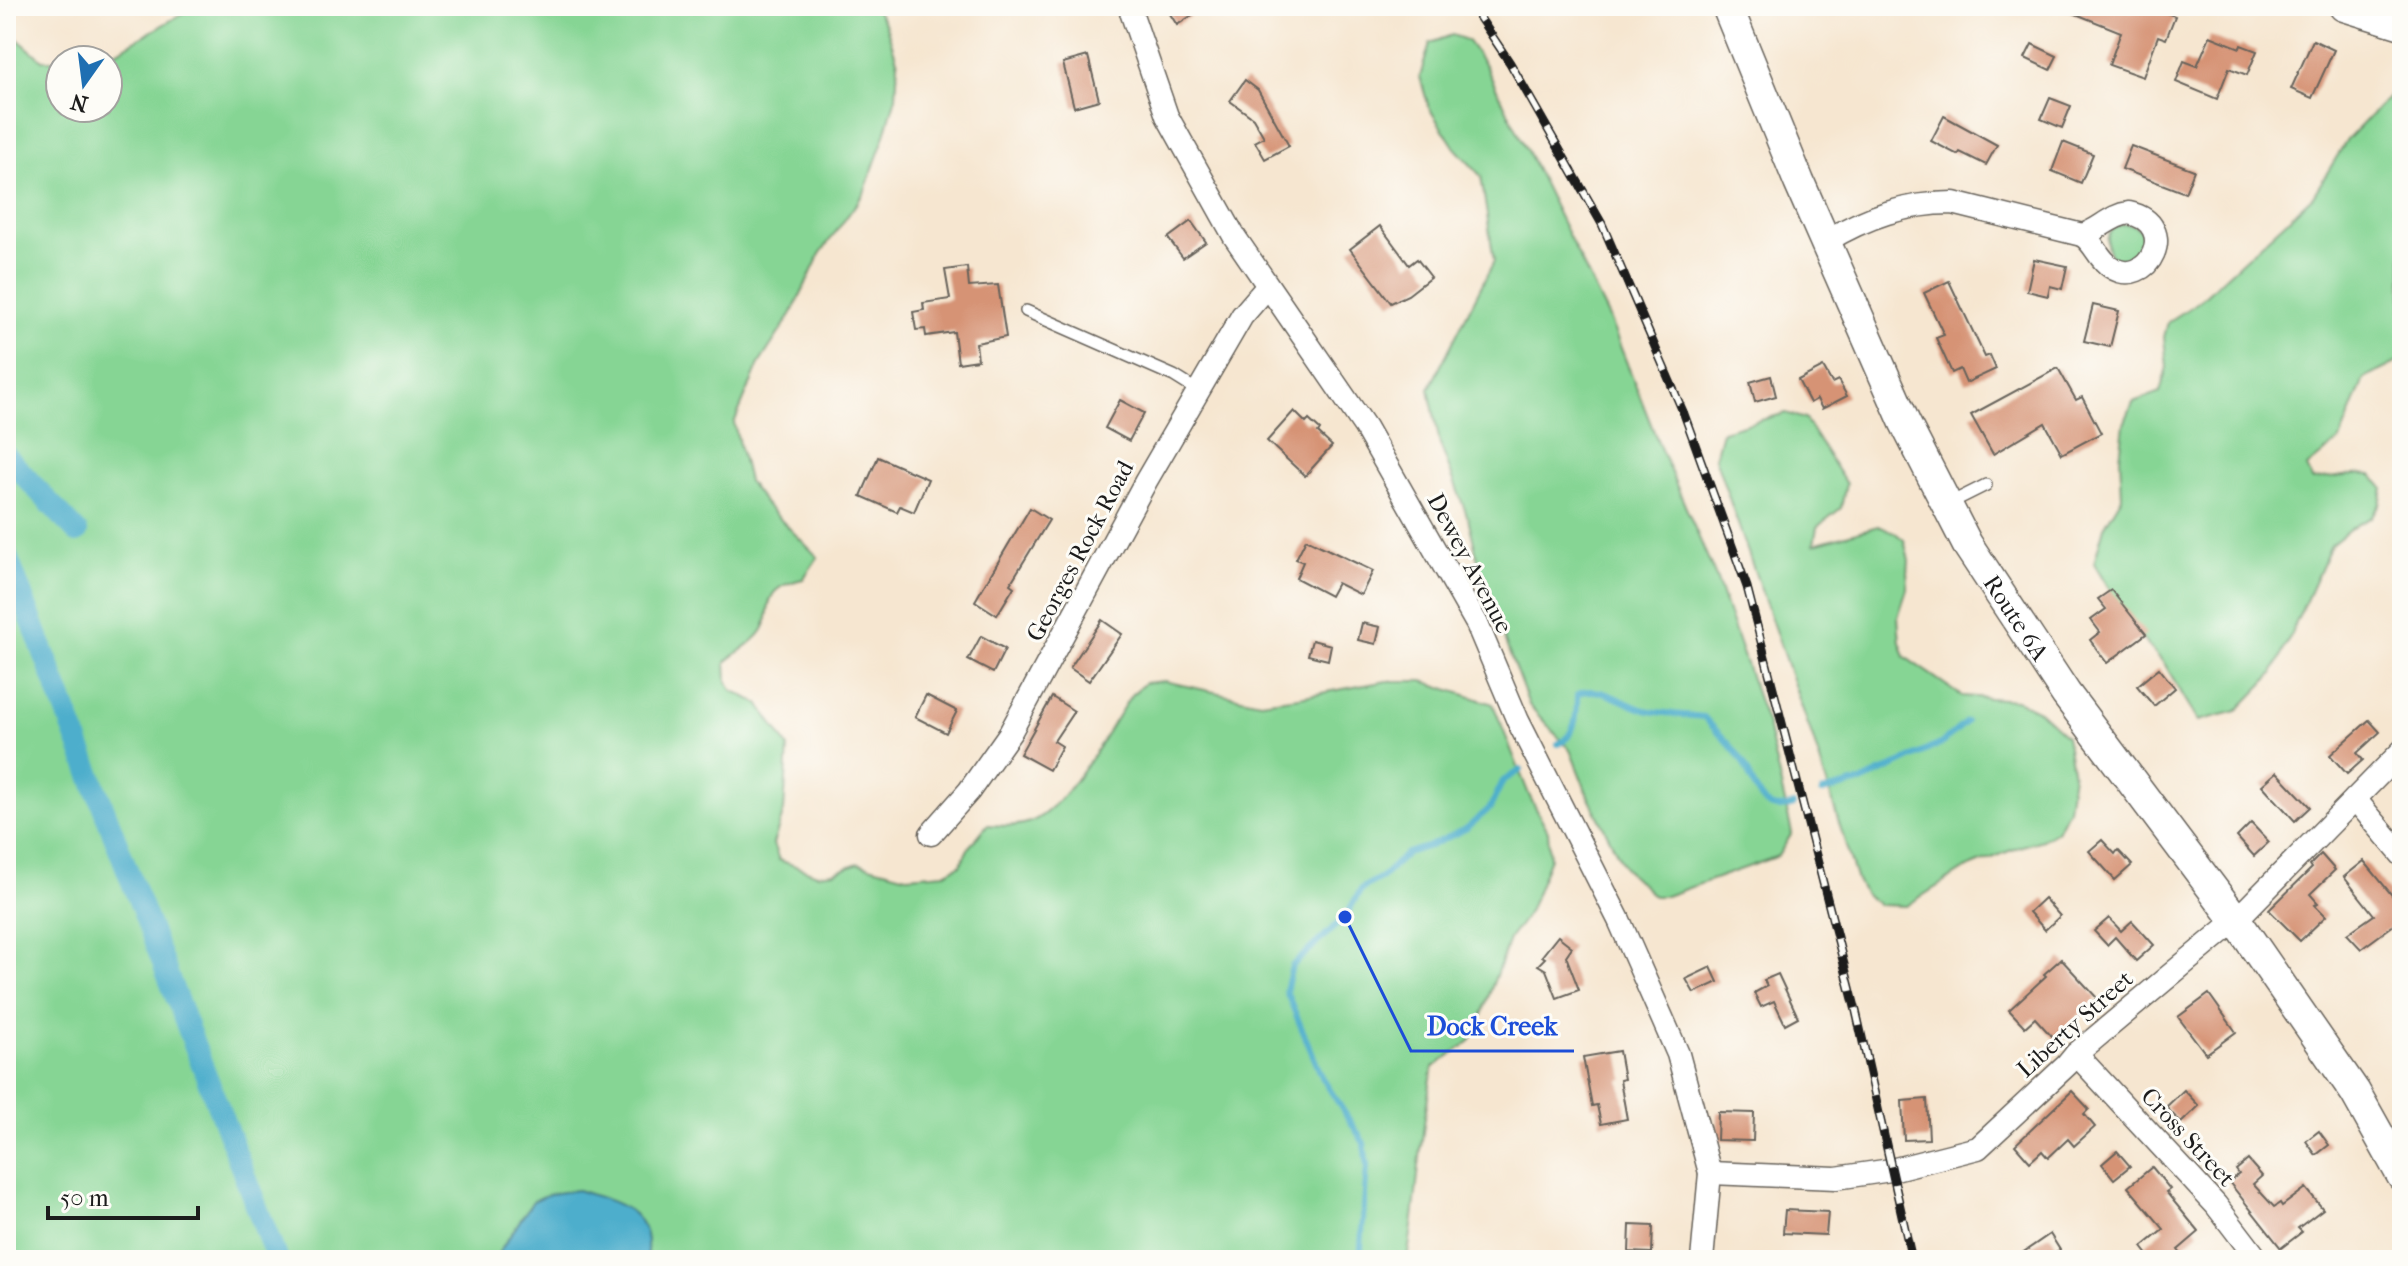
<svg xmlns="http://www.w3.org/2000/svg" width="2408" height="1266" font-family="'IM FELL French Canon',serif">
  <style>
    .green { fill: #86d594; stroke: #517858; stroke-width: 2 }
    .water { fill: #4daecc; stroke: #346574; stroke-width: 2 }
    .lines { fill: none; stroke-linecap: round; stroke-linejoin: round }
    .stream { stroke: #4daecc; stroke-width: 6 }
    .canal { stroke: #4daecc; stroke-width: 22 }
    .building { fill: #d69375 }
    .lane-casing { stroke: #68635b; stroke-width: 14 }
    .street-casing { stroke: #68635b; stroke-width: 25 }
    .secondary-casing { stroke: #68635b; stroke-width: 33 }
    .lane { stroke: #fff; stroke-width: 11 }
    .street { stroke: #fff; stroke-width: 22 }
    .secondary { stroke: #fff; stroke-width: 30 }
    .rail-casing { stroke: #1c1c1c; stroke-width: 9 }
    .rail { stroke: #fdfcf7; stroke-width: 6; stroke-dasharray: 18; stroke-linecap: butt }
    .labels { text-anchor: middle; dominant-baseline: central; stroke-width: 6; stroke-linejoin: round; paint-order: stroke }
    .street-label { font-size: 24px; fill: #1c1c1c; stroke: #fdfcf7 }
    .leader { fill: none; stroke: #1d4ed8; stroke-width: 3 }
    .callout-dot { fill: #1d4ed8; stroke: #fdfcf7; stroke-width: 3 }
    .callout-label { font-size: 26px; text-anchor: middle; font-weight: bold; fill: #1d4ed8; stroke: #fdfcf7; stroke-width: 6; stroke-linejoin: round; paint-order: stroke }
  </style>
  <rect width="100%" height="100%" fill="#fdfcf7"/>
  <filter id="ink" filterUnits="userSpaceOnUse"><feTurbulence type="fractalNoise" baseFrequency=".0125" numOctaves="2"/><feDisplacementMap in="SourceGraphic" scale="16" xChannelSelector="R" yChannelSelector="G"/><feConvolveMatrix kernelMatrix="1 2 1 2 8 2 1 2 1" color-interpolation-filters="sRGB"/></filter>
  <filter id="wash" filterUnits="userSpaceOnUse"><feTurbulence type="fractalNoise" baseFrequency=".006" numOctaves="4" result="noise"/><feDisplacementMap in="SourceGraphic" scale="32" xChannelSelector="R" yChannelSelector="G"/><feGaussianBlur stdDeviation="1.8" result="paint"/><feColorMatrix in="noise" values="0 0 0 0 0 0 0 0 0 0 0 0 0 0 0 0 0 1.4 0 .05"/><feComposite in="paint" operator="in"/></filter>
  <g filter="url(#wash)">
    <rect width="100%" height="100%" fill="#f6e6d0"/>
    <g class="green">
      <path d="M196,6H874L886,26L898,63L896,97L884,138L864,193L820,254L792,313L759,364L734,423L748,481L765,504L818,557L803,579C750,591 781,615 756,638C747,647 736,653 726,662L727,680L732,690L759,704L788,747L784,811L773,844L779,860L817,874L834,872L858,863L907,876L945,873L960,865L969,847L987,825C1001,826 1017,827 1030,822C1066,809 1110,727 1131,695L1145,683L1164,681L1260,702L1299,697L1387,681H1423L1493,704L1530,797L1548,831L1550,858L1529,912L1509,939L1479,1023L1470,1041L1433,1068C1420,1131 1418,1196 1407,1260H646L647,1252L534,1201L494,1260H6V29L42,60H60V108H108V60H62L103,59Z"/>
      <path d="M1452,35L1467,40L1485,65L1609,318L1662,452L1716,577L1767,725L1792,833L1778,856L1773,858L1666,896H1654L1625,869L1589,798L1570,750L1529,705L1485,589L1468,518L1440,444L1429,389L1494,261L1481,176L1455,148L1429,108L1420,77L1430,43Z"/>
      <path d="M2402,83V360L2364,379L2340,440L2307,467L2312,480C2333,479 2351,472 2372,475L2383,488L2380,504L2372,517L2356,525L2331,545L2273,674L2237,711L2198,721L2164,663L2134,630L2094,563L2104,527L2122,497L2120,458L2124,424L2133,402L2160,392L2167,367L2164,337L2168,322L2198,302L2313,196L2347,140Z"/>
      <circle cx="2126" cy="243" r="19"/>
      <path d="M1786,413L1805,419L1846,484L1841,508L1817,527L1814,544L1878,526L1894,532L1904,540L1909,560L1907,589L1898,617L1900,642L1905,657L1962,696L2016,700L2039,711L2066,736L2073,775L2068,809L2057,831L2042,840L2019,847L1965,869L1906,906L1880,905L1866,896L1857,881L1814,742L1715,458L1722,431Z"/>
    </g>
    <path class="water" d="M577,1190C615,1203 655,1208 646,1260H494L533,1201L549,1194Z"/>
    <g class="lines">
      <g class="stream">
        <path d="M1558,744C1577,735 1577,713 1577,695C1598,682 1625,705 1645,710C1664,714 1685,715 1704,717C1716,732 1733,745 1742,761C1755,781 1758,819 1793,805"/>
        <path d="M1822,792L1861,782L1942,743L1966,722"/>
        <path d="M1360,1260L1367,1166L1364,1143L1323,1079L1286,991L1292,966L1345,917L1362,888L1382,877L1407,853L1430,846L1467,828L1490,808L1503,781L1521,770"/>
      </g>
      <g class="canal">
        <path d="M6,456L77,532"/>
        <path d="M6,554L277,1260"/>
      </g>
    </g>
    <g id="blocks">
      <g class="building">
        <path d="M1165,6H1206L1177,25Z"/>
        <path d="M2056,6H2118L2134,12L2137,6H2147L2175,16L2166,39L2158,36L2143,77L2109,65L2121,32Z"/>
        <path d="M2210,36L2240,48L2241,45L2257,51L2247,75L2229,68L2217,99L2176,82L2184,61L2197,66Z"/>
        <path d="M2313,40L2334,50L2312,98L2291,89Z"/>
        <path d="M2032,44L2057,56L2050,70L2025,58Z"/>
        <path d="M1088,56L1099,100L1074,107L1063,63Z"/>
        <path d="M1245,80L1258,90L1289,146L1265,159L1255,142L1264,137L1253,118L1230,101Z"/>
        <path d="M2050,98L2071,106L2062,128L2041,119Z"/>
        <path d="M1944,116L1997,145L1986,165L1960,152L1958,155L1931,141Z"/>
        <path d="M2063,142L2093,154L2081,183L2052,171Z"/>
        <path d="M2131,146L2194,170L2185,193L2122,169Z"/>
        <path d="M1191,221L1206,242L1183,258L1168,238Z"/>
        <path d="M1380,226L1409,265L1417,259L1431,277L1408,295L1391,303L1350,249Z"/>
        <path d="M2034,259L2067,266L2062,289L2050,286L2048,296L2027,291Z"/>
        <path d="M967,267L969,287L998,285L1006,337L976,343L978,360L958,363L954,332L926,336L925,329L916,330L913,312L924,310L923,303L950,299L945,270Z"/>
        <path d="M1949,281L1985,357L1990,355L1996,369L1966,383L1960,369L1952,373L1936,338L1944,335L1924,293Z"/>
        <path d="M2093,305L2119,311L2110,347L2084,341Z"/>
        <path d="M1823,367L1832,383L1838,380L1847,396L1822,409L1817,399L1810,403L1798,380Z"/>
        <path d="M2058,368L2076,400L2082,397L2101,433L2062,454L2045,423L1993,454L1971,415Z"/>
        <path d="M1771,376L1776,396L1755,402L1750,382Z"/>
        <path d="M1120,400L1144,413L1129,441L1105,428Z"/>
        <path d="M1294,411L1306,423L1309,420L1320,430L1318,433L1332,446L1305,476L1267,441Z"/>
        <path d="M878,457L928,479L914,512L900,506L897,512L861,496Z"/>
        <path d="M1030,508L1049,520L1010,584L1014,587L997,615L975,601Z"/>
        <path d="M1306,539L1373,571L1361,595L1337,583L1330,596L1296,578L1303,562L1296,559Z"/>
        <path d="M2111,590L2146,634L2107,663L2090,640L2100,632L2091,620L2106,609L2098,599Z"/>
        <path d="M1102,620L1122,634L1089,681L1070,668Z"/>
        <path d="M1362,623L1380,627L1376,644L1358,640Z"/>
        <path d="M981,636L1005,649L993,673L968,660Z"/>
        <path d="M1312,640L1331,645L1328,660L1308,655Z"/>
        <path d="M2159,668L2175,688L2154,706L2137,686Z"/>
        <path d="M926,695L957,711L946,733L915,717Z"/>
        <path d="M1052,697L1074,711L1054,741L1062,746L1049,770L1020,754Z"/>
        <path d="M2369,720L2380,732L2357,753L2363,760L2347,774L2330,755Z"/>
        <path d="M2277,772L2310,807L2295,821L2262,785Z"/>
        <path d="M2251,823L2269,842L2254,856L2237,837Z"/>
        <path d="M2102,840L2115,854L2118,850L2132,865L2115,880L2089,851Z"/>
        <path d="M2321,854L2335,870L2310,894L2318,903L2315,905L2326,916L2300,941L2269,910L2312,868L2310,865Z"/>
        <path d="M2364,861L2395,899L2402,894V919L2361,949L2347,934L2374,915L2344,877Z"/>
        <path d="M2044,898L2060,916L2045,930L2029,912Z"/>
        <path d="M2109,918L2121,931L2132,921L2154,945L2136,961L2115,937L2107,945L2094,931Z"/>
        <path d="M1558,936L1572,947L1566,956L1579,990L1557,998L1546,970L1538,965L1545,958L1542,956Z"/>
        <path d="M2061,959L2097,998L2054,1039L2035,1018L2025,1027L2009,1010L2046,976L2044,974Z"/>
        <path d="M1711,967L1718,982L1694,993L1686,979Z"/>
        <path d="M1778,974L1798,1017L1785,1024L1774,1001L1761,1007L1754,993L1767,986L1764,980Z"/>
        <path d="M2209,994L2236,1032L2206,1054L2178,1017Z"/>
        <path d="M1619,1051L1624,1079L1620,1080L1627,1119L1601,1124L1597,1105L1592,1106L1583,1057Z"/>
        <path d="M2184,1090L2199,1106L2181,1123L2166,1107Z"/>
        <path d="M2072,1091L2089,1109L2084,1114L2095,1127L2074,1146L2068,1139L2048,1158L2042,1151L2030,1162L2015,1145Z"/>
        <path d="M1927,1099L1929,1139L1904,1140L1902,1101Z"/>
        <path d="M1718,1112L1754,1113L1753,1141L1717,1140Z"/>
        <path d="M2319,1131L2329,1145L2316,1155L2306,1141Z"/>
        <path d="M2117,1151L2130,1166L2114,1179L2102,1164Z"/>
        <path d="M2248,1160L2262,1176L2253,1184L2274,1207L2280,1203L2282,1206L2306,1188L2323,1209L2298,1228L2302,1232L2281,1248L2229,1182L2239,1174L2236,1170Z"/>
        <path d="M2152,1167L2170,1189L2166,1192L2199,1232L2178,1250L2186,1260H2152L2142,1247L2164,1229L2128,1187Z"/>
        <path d="M1785,1210L1828,1212L1826,1235L1783,1233Z"/>
        <path d="M1630,1225L1653,1226L1652,1253L1629,1252Z"/>
        <path d="M2050,1234L2060,1250L2044,1260H2012Z"/>
      </g>
    </g>
  </g>
  <g filter="url(#ink)">
    <use href="#blocks" fill-opacity="0" stroke="#68635b" stroke-width="2"/>
    <g class="lines">
      <g class="lane-casing">
        <g id="lane">
          <path d="M1026,311L1174,376L1198,391"/>
          <path d="M1948,504L1986,485"/>
        </g>
      </g>
      <g class="street-casing">
        <g id="street">
          <path d="M1129,6L1167,116L1234,236L1365,427L1477,624L1518,721L1619,920L1678,1054L1710,1173L1702,1260"/>
          <path d="M2129,213C2181,224 2148,291 2111,267C2098,259 2095,243 2082,235C2100,230 2110,215 2129,213Z"/>
          <path d="M1826,241C1866,217 1906,203 1953,203L2082,235"/>
          <path d="M2355,799L2402,855"/>
          <path d="M931,834L969,791L1010,733L1146,481L1242,316L1267,287"/>
          <path d="M2076,1054L2216,1205L2258,1260"/>
          <path d="M1710,1173L1836,1178L1891,1170L1978,1148L2067,1065L2076,1054L2236,920L2402,751"/>
        </g>
      </g>
      <g class="secondary-casing">
        <g id="secondary">
          <path id="s1" d="M1727,6L1799,182L1905,423L1967,544L2066,694L2236,920L2355,1092L2402,1176"/>
          <path d="M2344,6L2402,24"/>
        </g>
      </g>
      <use href="#lane" class="lane"/>
      <use href="#street" class="street"/>
      <use href="#secondary" class="secondary"/>
      <g class="rail-casing">
        <path id="rail" d="M1472,6L1510,63L1602,224L1684,414L1747,587L1856,1011L1912,1260"/>
      </g>
      <use href="#rail" class="rail"/>
    </g>
  </g>
  <g class="labels">
    <g class="street-label">
      <text transform="translate(1080 551) rotate(-62)">Georges Rock Road</text>
      <text transform="translate(1470 563) rotate(62)">Dewey Avenue</text>
      <text stroke="none"><textPath href="#s1" startOffset="678">Route 6A</textPath></text>
      <text transform="translate(2075 1024) rotate(-42)">Liberty Street</text>
      <text transform="translate(2188 1137) rotate(47)">Cross Street</text>
    </g>
  </g>
  <path class="leader" d="M1345 917L1411 1051H1574"/>
  <circle class="callout-dot" cx="1345" cy="917" r="8"/>
  <g class="callout-label">
    <text x="1492" y="1035">Dock Creek</text>
  </g>
  <rect width="2408" height="1266" fill="none" stroke="#fdfcf7" stroke-width="32"/>
  <g transform="translate(84 84) rotate(194)"><circle r="38" fill="#fdfcf7" stroke="#a3a29f" stroke-width="2"/>
  <path d="M0-6L14 30L0 20L-14 30Z" fill="#1f6fb2"/>
  <text y="-12" font-size="22" font-weight="bold" text-anchor="middle" fill="#1c1c1c">N</text>
  </g>
  <path d="M48 1206v12h150v-12" fill="none" stroke="#1c1c1c" stroke-width="4"/>
  <text x="60" y="1206" font-size="24" fill="#1c1c1c" stroke="#fdfcf7" stroke-width="6" paint-order="stroke">50 m</text>
</svg>
